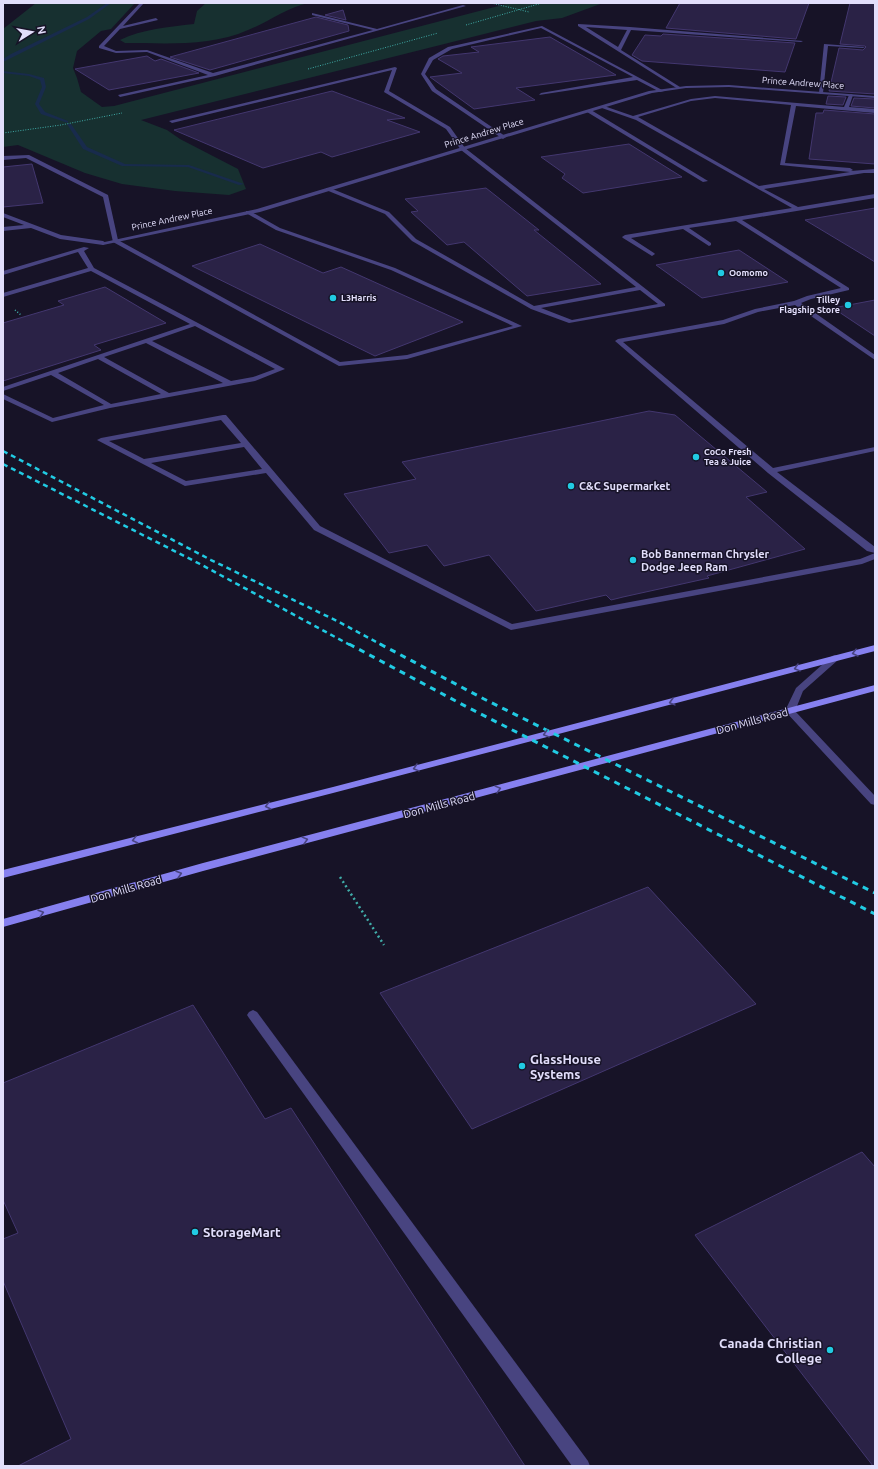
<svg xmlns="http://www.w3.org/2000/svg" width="878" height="1469" font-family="Ubuntu,sans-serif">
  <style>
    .green { fill: #173030 }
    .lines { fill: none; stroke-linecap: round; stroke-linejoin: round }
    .stream { fill: #182b4c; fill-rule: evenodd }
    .building { fill: #2a2246; stroke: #43376f }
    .path-far2 { stroke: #40ada9; stroke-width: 1; stroke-dasharray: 1 1.5; stroke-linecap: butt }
    .path-far1 { stroke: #40ada9; stroke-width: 1.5; stroke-dasharray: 1 2; stroke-linecap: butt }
    .path { stroke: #40ada9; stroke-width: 2.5; stroke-dasharray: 2 3; stroke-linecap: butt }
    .lane { fill: #484480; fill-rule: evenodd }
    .street { fill: #484480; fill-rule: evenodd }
    .secondary { fill: #8680ef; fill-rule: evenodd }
    .rail-far1 { stroke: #21cbe3; stroke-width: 2.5; stroke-dasharray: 5 4; stroke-linecap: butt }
    .rail { stroke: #21cbe3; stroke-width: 3; stroke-dasharray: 6 5.5; stroke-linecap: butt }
    .oneway { stroke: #494481 }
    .poi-dot { fill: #21cbe3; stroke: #171327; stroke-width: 1.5 }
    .labels { text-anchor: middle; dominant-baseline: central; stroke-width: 3; stroke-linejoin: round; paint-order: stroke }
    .far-street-label { font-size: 9px; fill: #e2defb; stroke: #171327 }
    .far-poi-label { font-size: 9px; font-weight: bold; fill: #e2defb; stroke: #171327; text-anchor: start }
    .poi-label { font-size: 11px; font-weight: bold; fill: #e2defb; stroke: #171327; text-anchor: start }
    .street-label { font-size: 11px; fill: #e2defb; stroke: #171327 }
    .near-poi-label { font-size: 13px; font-weight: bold; fill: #e2defb; stroke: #171327; text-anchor: start }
  </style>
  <rect width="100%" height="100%" fill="#171327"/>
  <g class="green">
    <path d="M36,3H135L111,29L101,31L77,51L73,68L77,78L81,92L102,107L114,106L510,3H603L562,18L536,21L141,120L167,130L180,139L238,169L246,189L229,195L175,191L122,184L85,173L18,145L3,147V29Z"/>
    <path d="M206,3H309C287,7 269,22 248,30C210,47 165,43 125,43L120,40C142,29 169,27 194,24L197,11Z"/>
  </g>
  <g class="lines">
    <g class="stream">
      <path d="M107,3H111L89,19L3,62V59L11,54L87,17Z"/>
      <path d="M3,71L29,74L44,78L46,87L39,104L45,112L68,121V123L41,114L35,104L42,87L40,80L29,76L3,73Z"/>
      <path d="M67,124H71L87,147L125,164L189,165L244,184L239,185L188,167L122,166L83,149Z"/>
    </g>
  </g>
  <g class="building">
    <path d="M680,3H809L796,39L666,28Z"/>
    <path d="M850,3H875V94L829,91L839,48L863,50L866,47L865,46L840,44Z"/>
    <path d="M343,10L346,20L325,15Z"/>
    <path d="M316,17L348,25L349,31L210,70L170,57Z"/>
    <path d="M663,34L795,43L785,72L642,61L632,55L645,35L661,36Z"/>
    <path d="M550,37L616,75L516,88L535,100L474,109L430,77L462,73L438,59L443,56L479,52L471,47Z"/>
    <path d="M147,56L155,61L161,59L199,73L109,90L75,69Z"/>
    <path d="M332,91L405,118L387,120L420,132L332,157L321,152L263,168L174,130Z"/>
    <path d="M828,96L846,97L843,105L826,104Z"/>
    <path d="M854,98L875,99V108L851,106Z"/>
    <path d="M824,110L875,114V164L809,159L816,113H823Z"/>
    <path d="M629,144L682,177L583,193L562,178L565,174L541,157Z"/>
    <path d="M32,164L43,203L3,207V167Z"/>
    <path d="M486,188L539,230H534L601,284L527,296L464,242L447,245L411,212L418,211L405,199Z"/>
    <path d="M875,208V262L805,220Z"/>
    <path d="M260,244L323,273L341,267L463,322L375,356L192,266Z"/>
    <path d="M739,250L788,282L702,298L656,265Z"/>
    <path d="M105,287L166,323L94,345L101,350L3,381V323L64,305L58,301Z"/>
    <path d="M875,300V336L833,308Z"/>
    <path d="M649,411L675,415L767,492L746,497L805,549L707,576L709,578L623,597L611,600L606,595L536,611L489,555L444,566L427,545L389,553L344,494L416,479L402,462Z"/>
    <path d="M648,887L756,1004L472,1129L380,993Z"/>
    <path d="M193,1005L265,1119L291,1108L525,1466H18L71,1439L3,1281V1239L18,1233L3,1200V1083Z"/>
    <path d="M862,1152L875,1167V1466H873L695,1235Z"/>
  </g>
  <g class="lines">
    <g class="path-far2">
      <path d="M491,3L529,12"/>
      <path d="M466,25L542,3"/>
      <path d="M308,69L438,33"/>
      <path d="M3,133L61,125L122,113"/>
    </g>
    <path class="path-far1" d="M15,310L21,315"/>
    <path class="path" d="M340,877L384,945"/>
    <g class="lane">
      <path d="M140,3H144L123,26L156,18L158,20L120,29L104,46L116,51L147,50L213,73L373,30L312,15V13L377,29L463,5L466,6L215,76L120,97L118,95L208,75L147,52L116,53L99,48V46Z"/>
      <path d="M578,24L630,27L803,41L801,42L631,30L621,50L680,87L678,89L578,26ZM586,27L627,30L618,47Z"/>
      <path d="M542,26L664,91L660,92L637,80L539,95L541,93C572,88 602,82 633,77L541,28L452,49L433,60L425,74L436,89L505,136L506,137L503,139L432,91L421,74L429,58L448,47Z"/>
      <path d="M824,44L865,47L863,48L828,46L823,93L821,94L819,93Z"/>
      <path d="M395,67L397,68L389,91L450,127L465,148L665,304V306L569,323L531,309L412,241L385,214L326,190V188H330L389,212L416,239L534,306L636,287L461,150L446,129L384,92L392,70L172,123L169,121ZM640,290L658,304L572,320L541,308Z"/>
      <path d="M851,94L853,95L849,107L875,109V113L796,106L785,163L850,168L853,170L851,171L875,169V173H864L764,189L798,207L875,194V198L742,220L849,288V290L811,299L801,303L875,355V360L795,305L758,312L724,324L623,342L773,468L875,447V451L777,472L875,547V553L867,551L768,473L615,341L618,339L723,320L755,309L794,301L807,296L841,288L736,221L689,228L711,243V245L709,246L683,229L631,238L654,253L655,254L652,256L623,238L622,237L625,235L792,208L636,120L599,107L604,106L633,116L691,99L715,96L844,107L849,95ZM715,98L791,105L780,165L850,172L759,186L638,117L691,101Z"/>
      <path d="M587,110H591L708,181L703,182L587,112Z"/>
      <path d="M29,155L108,195L118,240L340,362L407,355L513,326L391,270L276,230L246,213V211H250L280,228L395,268L522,326L407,359L339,366L113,242L103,197L26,158L3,160V156Z"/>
      <path d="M3,213L61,235L103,241L106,243L103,245L60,239L31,228L3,231V227L24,225L3,217Z"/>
      <path d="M84,247L89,248L84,251L94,268L285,369L255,381L110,408L52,422L3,399V394L53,418L104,405L51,375L3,391V387L190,324L91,271L3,297V293L88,268L78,252L3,275V271ZM195,326L275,369L253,377L231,381L152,341ZM146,343L223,383L169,393L104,357ZM98,359L161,394L111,404L58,373Z"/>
      <path d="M223,415H226L320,526L512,624L860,559L875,553V559L862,564L511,630L314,530L266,473L185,486L97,440L101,438ZM221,420L241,443L144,459L109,441ZM244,447L262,469L186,481L151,463Z"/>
      <path d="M835,655L838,656L840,658L838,660L803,691L795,711L875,796V805L871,804L785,711L796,688L832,656Z"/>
      <path d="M253,1010L257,1012L588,1461L590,1466H572L249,1018L247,1015L249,1012Z"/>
    </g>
    <path class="street" d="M729,85L875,96V98L729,87L686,88L652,93L260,212L103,245L100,243L257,209L649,91L686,86Z"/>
    <g class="secondary">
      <path d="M875,645V651L333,793L3,878V870L333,787Z"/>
      <path d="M875,685V691L203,871L3,927V919L203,863Z"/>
    </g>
    <g class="rail-far1">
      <path d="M3,451L211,560L339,622L382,645"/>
      <path d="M3,464L200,564L350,645"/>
    </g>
    <g class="rail">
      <path d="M349,644L467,707L875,914"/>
      <path d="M380,644L484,699L875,893"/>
    </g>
  </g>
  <defs><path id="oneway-chevron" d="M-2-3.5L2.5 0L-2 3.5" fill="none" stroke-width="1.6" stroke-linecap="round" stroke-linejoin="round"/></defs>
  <g class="oneway">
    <use href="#oneway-chevron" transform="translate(855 653) rotate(166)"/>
    <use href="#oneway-chevron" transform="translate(797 668) rotate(165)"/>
    <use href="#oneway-chevron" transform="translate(672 702) rotate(165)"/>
    <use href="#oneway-chevron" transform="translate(546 734) rotate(165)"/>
    <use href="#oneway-chevron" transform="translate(416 768) rotate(165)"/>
    <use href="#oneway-chevron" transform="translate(498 789) rotate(-15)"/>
    <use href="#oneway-chevron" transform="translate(268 806) rotate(166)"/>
    <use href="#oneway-chevron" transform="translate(135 840) rotate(166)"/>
    <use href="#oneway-chevron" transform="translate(305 840) rotate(-15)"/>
    <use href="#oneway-chevron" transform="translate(179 874) rotate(-16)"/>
    <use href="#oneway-chevron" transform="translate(41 913) rotate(-16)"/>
  </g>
  <g class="poi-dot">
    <circle cx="721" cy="273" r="4"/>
    <circle cx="333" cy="298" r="4"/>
    <circle cx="848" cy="305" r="4"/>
    <circle cx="696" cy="457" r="4"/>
    <circle cx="571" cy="486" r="4"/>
    <circle cx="633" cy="560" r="4"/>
    <circle cx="522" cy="1066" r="4"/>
    <circle cx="195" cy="1232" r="4"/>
    <circle cx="830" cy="1350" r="4"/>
  </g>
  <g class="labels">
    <g class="far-street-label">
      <text transform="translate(803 83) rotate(4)">Prince Andrew Place</text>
      <text transform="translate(484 133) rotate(-17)">Prince Andrew Place</text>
      <text transform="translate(172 219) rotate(-12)">Prince Andrew Place</text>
    </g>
    <g class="far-poi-label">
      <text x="729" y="273">Oomomo</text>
      <text x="341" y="298">L3Harris</text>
      <text x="840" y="300" text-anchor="end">Tilley<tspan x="840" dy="10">Flagship Store</tspan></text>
      <text x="704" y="452">CoCo Fresh<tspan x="704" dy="10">Tea &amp; Juice</tspan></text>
    </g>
    <g class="poi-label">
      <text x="579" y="486">C&amp;C Supermarket</text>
      <text x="641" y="554">Bob Bannerman Chrysler<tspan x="641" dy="13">Dodge Jeep Ram</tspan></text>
    </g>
    <g class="street-label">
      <text transform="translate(752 721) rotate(-15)">Don Mills Road</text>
      <text transform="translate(439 805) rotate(-15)">Don Mills Road</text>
      <text transform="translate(126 889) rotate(-16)">Don Mills Road</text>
    </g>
    <g class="near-poi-label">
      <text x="530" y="1059">GlassHouse<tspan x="530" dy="15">Systems</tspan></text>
      <text x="203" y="1232">StorageMart</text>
      <text x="822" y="1343" text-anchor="end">Canada Christian<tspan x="822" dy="15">College</tspan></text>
    </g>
  </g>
  <rect width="878" height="1469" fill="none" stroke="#e2defb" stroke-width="8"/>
  <g transform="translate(32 32) rotate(79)" stroke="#171327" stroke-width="3" paint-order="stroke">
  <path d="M0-3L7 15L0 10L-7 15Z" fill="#e2defb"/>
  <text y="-6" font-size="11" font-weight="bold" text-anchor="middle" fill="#e2defb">N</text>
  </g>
</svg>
